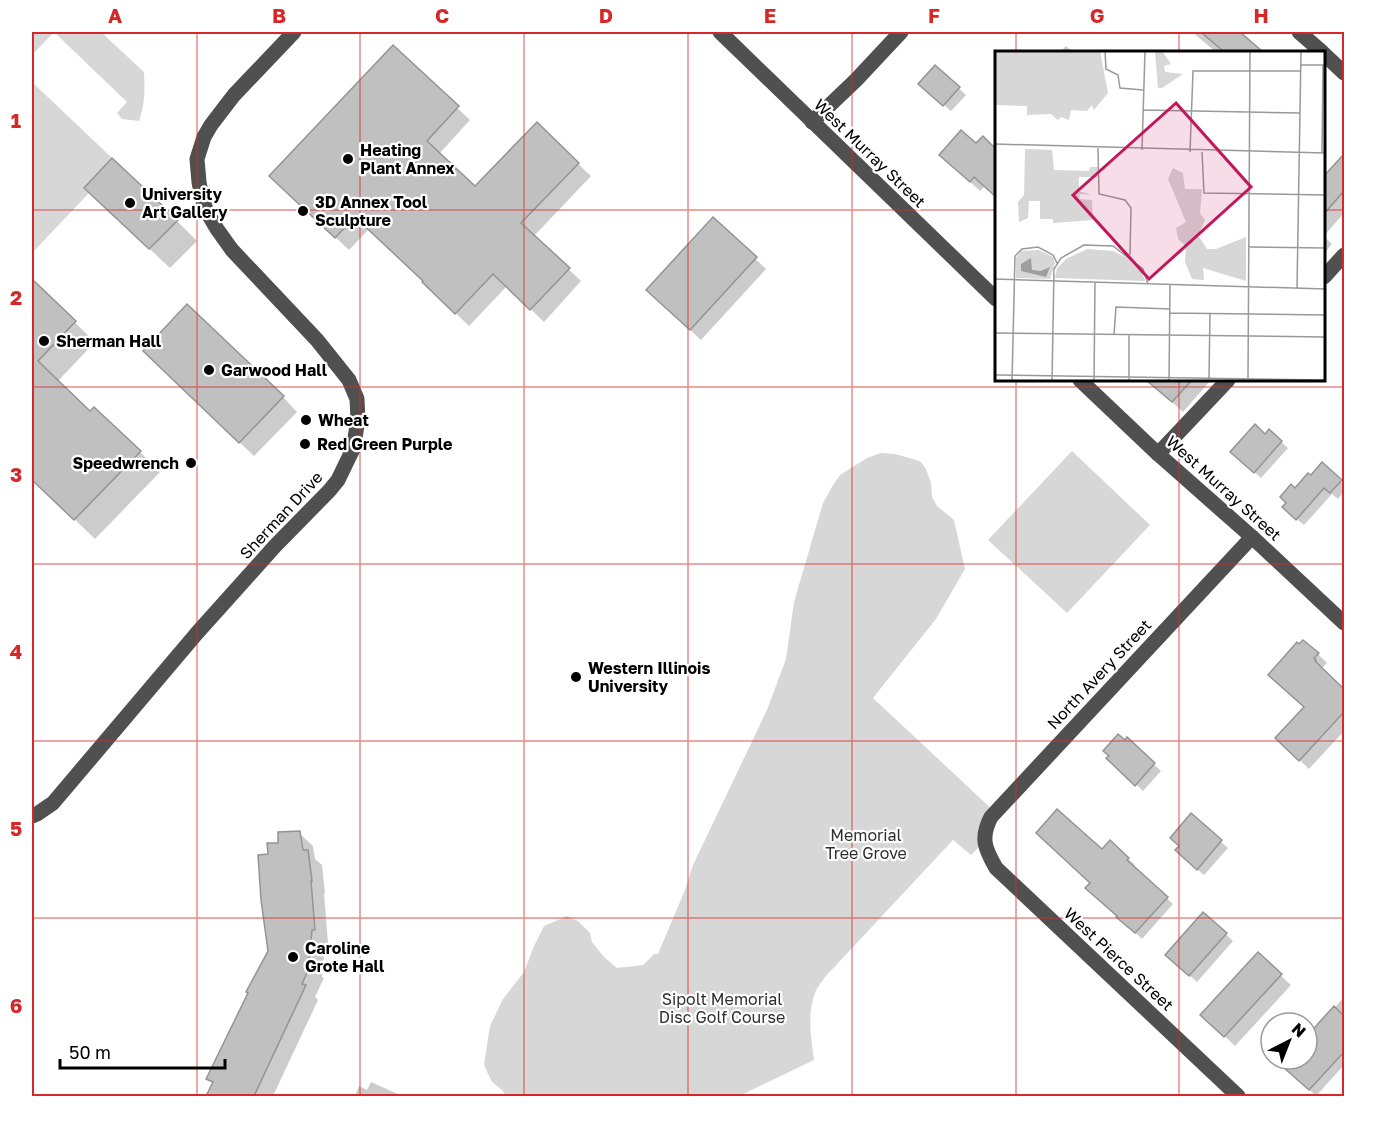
<svg xmlns="http://www.w3.org/2000/svg" width="1376" height="1128" font-family="'Golos Text',sans-serif">
  <style>
    .green { fill: #d7d7d7 }
    .shadow { fill: #0003 }
    .building { fill: #c0c0c0; stroke: #949494; stroke-width: 1.5 }
    .lines { fill: none; stroke-linecap: round; stroke-linejoin: round }
    .minor { stroke: #505050; stroke-width: 15 }
    .grid { fill: none; stroke: #d62828; stroke-width: 1.5; stroke-opacity: 0.55 }
    .poi-dot { fill: #000; stroke: #fff; stroke-width: 2 }
    .labels { text-anchor: middle; dominant-baseline: central; stroke-width: 4.5; stroke-linejoin: round; paint-order: stroke }
    .poi-label { font-size: 16px; font-weight: bold; fill: #000; stroke: #fff; text-anchor: start }
    .street-label { font-size: 16px; fill: #000; stroke: #fff }
    .park-label { font-size: 16px; fill: #2e2e2e; stroke: #fff }
    .inset-road { fill: none; stroke: #999; stroke-width: 1.5 }
    .view { fill: #c2185b; fill-opacity: 0.15; stroke: #c2185b; stroke-width: 3 }
    .inset-edge { fill: none; stroke: #000; stroke-width: 3 }
    .neatline { fill: none; stroke: #d62828; stroke-width: 2 }
    .grid-label { font-size: 20px; text-anchor: middle; font-weight: bold; fill: #d62828 }
  </style>
  <rect width="100%" height="100%" fill="#fff"/>
  <g class="green">
    <path d="M32,32H101L144,72C145,90 145,104 139,121L122,119L117,113L127,102L54,32L32,55Z"/>
    <path d="M32,82L112,158L84,188L89,193L32,253Z"/>
    <path d="M1072,451L1150,525L1067,613L988,540Z"/>
    <path d="M881,453L895,454L920,461L926,469L931,483L932,497L937,506L954,520L965,569L936,619L873,698L995,812L984,842L971,855L953,840L825,977C822,982 817,987 815,993C807,1014 811,1038 814,1060L739,1096H506L502,1090L492,1082L488,1074L484,1064L490,1026L503,999L524,972L534,946L544,926L567,916L578,921L590,933L592,942L604,957L617,968L643,965L654,954H658L685,890L693,865L767,710L786,659L794,602L823,503L833,485L840,475L867,458Z"/>
  </g>
  <g class="shadow">
    <path d="M1192,32H1237L1261,52H1225L1220,48L1216,52Z"/>
    <path d="M1066,46L1073,52H1060Z"/>
    <path d="M393,47L470,120L439,154L475,188L578,164L591,176L534,236L581,281L544,322L507,286L469,326L369,229L349,250L284,189Z"/>
    <path d="M935,67L966,95L951,111L927,90Z"/>
    <path d="M983,138L996,151V196L985,186L980,191L951,164L976,146Z"/>
    <path d="M1344,156V213L1324,236L1332,244L1324,254V179Z"/>
    <path d="M106,208L177,221L197,241L170,268Z"/>
    <path d="M713,219L766,269L701,340L658,300Z"/>
    <path d="M32,281L95,342L57,382L90,414L140,452L160,472L95,539L32,478L35,472L32,468Z"/>
    <path d="M159,366L283,397L297,412L254,456Z"/>
    <path d="M1148,380H1211L1183,412Z"/>
    <path d="M1269,431L1288,448L1261,478L1239,458Z"/>
    <path d="M1322,465L1344,485V491L1338,499L1332,494L1304,525L1291,514L1288,503L1295,490L1311,477Z"/>
    <path d="M1318,654L1327,663L1322,668L1323,671L1344,691V731L1309,769L1277,738L1305,708L1279,684Z"/>
    <path d="M1127,740L1161,771L1143,791L1108,758Z"/>
    <path d="M1191,816L1228,848L1204,875L1183,857L1180,846Z"/>
    <path d="M299,833L313,846L315,859L322,865L325,894H324L328,943H325L322,977L324,978L315,997L318,1000L273,1096H208L213,1084L208,1078L270,951V855L280,844Z"/>
    <path d="M1102,851L1128,859L1135,865L1133,867L1173,904L1142,939L1125,923L1092,883Z"/>
    <path d="M1204,914L1233,941L1197,982L1174,961Z"/>
    <path d="M1280,975L1291,985L1235,1046L1213,1025Z"/>
    <path d="M1344,997V1065L1316,1096L1287,1069L1283,1059H1307V1039Z"/>
    <path d="M371,1082L402,1096H355L359,1086L367,1090Z"/>
  </g>
  <g class="building">
    <path d="M1201,32H1240L1263,52H1224Z"/>
    <path d="M393,45L459,106L427,141L475,186L537,122L579,163L521,223L570,268L530,310L493,274L455,314L422,282L423,281L355,217L335,238L269,176Z"/>
    <path d="M935,65L960,87L943,106L918,84Z"/>
    <path d="M961,130L976,143L983,136L996,149V197L974,177L970,182L939,155Z"/>
    <path d="M1344,154V191L1323,215V177Z"/>
    <path d="M112,158L178,220L149,249L84,188Z"/>
    <path d="M713,217L757,257L690,330L646,290Z"/>
    <path d="M32,279L76,321L38,361L90,411L94,407L141,451L74,520L32,480Z"/>
    <path d="M187,304L284,396L239,443L143,351Z"/>
    <path d="M1146,380H1192L1172,402Z"/>
    <path d="M1255,424L1265,434L1269,429L1282,441L1254,473L1230,452Z"/>
    <path d="M1322,462L1342,480L1330,493L1324,488L1296,520L1282,507L1286,503L1280,497L1291,484L1295,488L1308,473L1311,475Z"/>
    <path d="M1303,640L1319,653L1314,658L1316,660L1315,661L1344,689V712L1299,761L1275,738L1304,707L1268,675L1297,642L1299,644Z"/>
    <path d="M1118,734L1125,740L1127,737L1155,763L1135,786L1106,758L1109,756L1103,751Z"/>
    <path d="M1057,809L1102,849L1110,840L1129,858L1127,860L1168,897L1135,933L1116,917L1117,916L1085,888L1090,883L1036,833Z"/>
    <path d="M1191,813L1222,840L1197,870L1175,850L1179,846L1170,838Z"/>
    <path d="M300,831L303,850H308L312,881H311L315,930H312L309,962L311,964L302,984L306,985L254,1096H206L213,1082L206,1079L248,993L246,992L268,951L261,900L258,855L268,854L267,843H278V832Z"/>
    <path d="M1203,912L1227,933L1189,976L1165,955Z"/>
    <path d="M1258,952L1282,974L1224,1037L1200,1015Z"/>
    <path d="M1334,1006L1344,1016V1052L1309,1090L1274,1059H1307V1036Z"/>
  </g>
  <g class="lines">
    <g class="minor">
      <path d="M720,32L996,299"/>
      <path d="M1299,32L1322,52"/>
      <path d="M1324,54L1344,73"/>
      <path d="M812,122L856,80L901,32"/>
      <path d="M1324,277L1344,255"/>
      <path d="M1080,380L1158,454L1252,537L1344,623"/>
      <path d="M1158,454L1228,380"/>
      <path d="M32,816L37,814L53,803L197,633L275,546L329,491L338,480L353,449L358,420L357,399L349,380L317,340L232,250L217,229L207,212L202,198L199,182L197,159L204,137L211,125L234,95L294,32"/>
      <path d="M1238,1096L996,868C985,849 980,838 991,817L1252,537"/>
    </g>
  </g>
  <path class="grid" d="M197,32V1096M360,32V1096M524,32V1096M688,32V1096M852,32V1096M1016,32V52M1179,32V52M32,210H996M1324,210H1344M1016,380V1096M1179,380V1096M32,387H1344M32,564H1344M32,741H1344M32,918H1344"/>
  <g class="poi-dot">
    <circle cx="348" cy="159" r="6"/>
    <circle cx="130" cy="203" r="6"/>
    <circle cx="303" cy="211" r="6"/>
    <circle cx="44" cy="341" r="6"/>
    <circle cx="209" cy="370" r="6"/>
    <circle cx="306" cy="420" r="6"/>
    <circle cx="305" cy="444" r="6"/>
    <circle cx="191" cy="463" r="6"/>
    <circle cx="576" cy="677" r="6"/>
    <circle cx="293" cy="957" r="6"/>
  </g>
  <g class="labels">
    <g class="poi-label">
      <text x="360" y="150">Heating<tspan x="360" dy="18">Plant Annex</tspan></text>
      <text x="142" y="194">University<tspan x="142" dy="18">Art Gallery</tspan></text>
      <text x="315" y="202">3D Annex Tool<tspan x="315" dy="18">Sculpture</tspan></text>
      <text x="56" y="341">Sherman Hall</text>
      <text x="221" y="370">Garwood Hall</text>
      <text x="318" y="420">Wheat</text>
      <text x="317" y="444">Red Green Purple</text>
      <text x="179" y="463" text-anchor="end">Speedwrench</text>
      <text x="588" y="668">Western Illinois<tspan x="588" dy="18">University</tspan></text>
      <text x="305" y="948">Caroline<tspan x="305" dy="18">Grote Hall</tspan></text>
    </g>
    <g class="street-label">
      <text transform="translate(870 153) rotate(44)">West Murray Street</text>
      <text transform="translate(1224 488) rotate(42)">West Murray Street</text>
      <text transform="translate(281 515) rotate(-47)">Sherman Drive</text>
      <text transform="translate(1099 674) rotate(-47)">North Avery Street</text>
      <text transform="translate(1119 959) rotate(43)">West Pierce Street</text>
    </g>
    <g class="park-label">
      <text x="866" y="835">Memorial<tspan x="866" dy="18">Tree Grove</tspan></text>
      <text x="722" y="999">Sipolt Memorial<tspan x="722" dy="18">Disc Golf Course</tspan></text>
    </g>
  </g>
  <g transform="translate(995 51)">
    <rect width="330" height="330" fill="#fff"/>
    <path d="M0,0H105L113,42L99,59L97,54L92,60L76,59L74,69L66,66L63,69L56,63L32,64V55L0,54ZM160,0H167L176,13L169,15L170,21L188,23L167,37H163ZM30,98L57,99L59,119L94,120L95,116H103L102,126H84V140L97,144L85,143L84,148L97,149L98,169L58,172V168H45V150H34L33,167L24,171L23,151L29,144ZM178,117L188,122L190,138H207L205,162L210,169L203,184L212,198H221L251,186V230L208,217L209,229L197,228L190,211L191,195L183,188L181,177L191,171L173,128ZM92,198L118,200L132,207L147,221L150,230L60,227L62,217L71,208ZM44,199L58,206L60,212L55,228L21,227V207L26,200Z" fill="#d7d7d7"/>
    <path d="M36,207L37,219L46,220L55,216L51,226L26,220V213Z" fill="#9e9e9e"/>
    <path class="inset-road" d="M110,0L111,18L123,24L125,37L148,39M305,14H329M148,59L305,62M0,93L330,102M103,97L104,143L130,149L136,157L135,204M147,99L150,0M195,101L198,20H305M207,101L209,142L330,144M327,102L328,14M253,196L330,197M0,228L330,238M302,238L306,0M175,262L330,264M0,282L330,286M119,284L121,256L175,258M0,324L330,329M214,327L215,262M253,327L255,0M17,330L20,205L27,198L43,196L58,204L62,212M57,330L59,218L66,207L89,194L118,195L148,218L153,233M99,330L100,232M134,330V284M174,330L175,234"/>
    <path class="view" d="M181,52L256,136L154,228L78,144Z"/>
    <rect width="330" height="330" class="inset-edge"/>
  </g>
  <rect width="1376" height="1128" fill="none" stroke="#ffffff" stroke-width="66"/>
  <g transform="translate(1289 1041) rotate(42)"><circle r="28" fill="#ffffff" stroke="#999999" stroke-width="1.5"/>
  <path d="M0-4.5L10 22L0 15L-10 22Z" fill="#000000"/>
  <text y="-9" font-size="16" font-weight="bold" text-anchor="middle" fill="#000000">N</text>
  </g>
  <path d="M60 1059v9h165v-9" fill="none" stroke="#000000" stroke-width="3"/>
  <text x="69" y="1059" font-size="18" fill="#000000" stroke="#ffffff" stroke-width="4.5" paint-order="stroke">50 m</text>
  <rect x="33" y="33" width="1310" height="1062" class="neatline"/>
  <g class="grid-label">
    <text x="115" y="23">A</text>
    <text x="279" y="23">B</text>
    <text x="442" y="23">C</text>
    <text x="606" y="23">D</text>
    <text x="770" y="23">E</text>
    <text x="934" y="23">F</text>
    <text x="1097" y="23">G</text>
    <text x="1261" y="23">H</text>
    <text x="16" y="128">1</text>
    <text x="16" y="305">2</text>
    <text x="16" y="482">3</text>
    <text x="16" y="659">4</text>
    <text x="16" y="836">5</text>
    <text x="16" y="1013">6</text>
  </g>
</svg>
